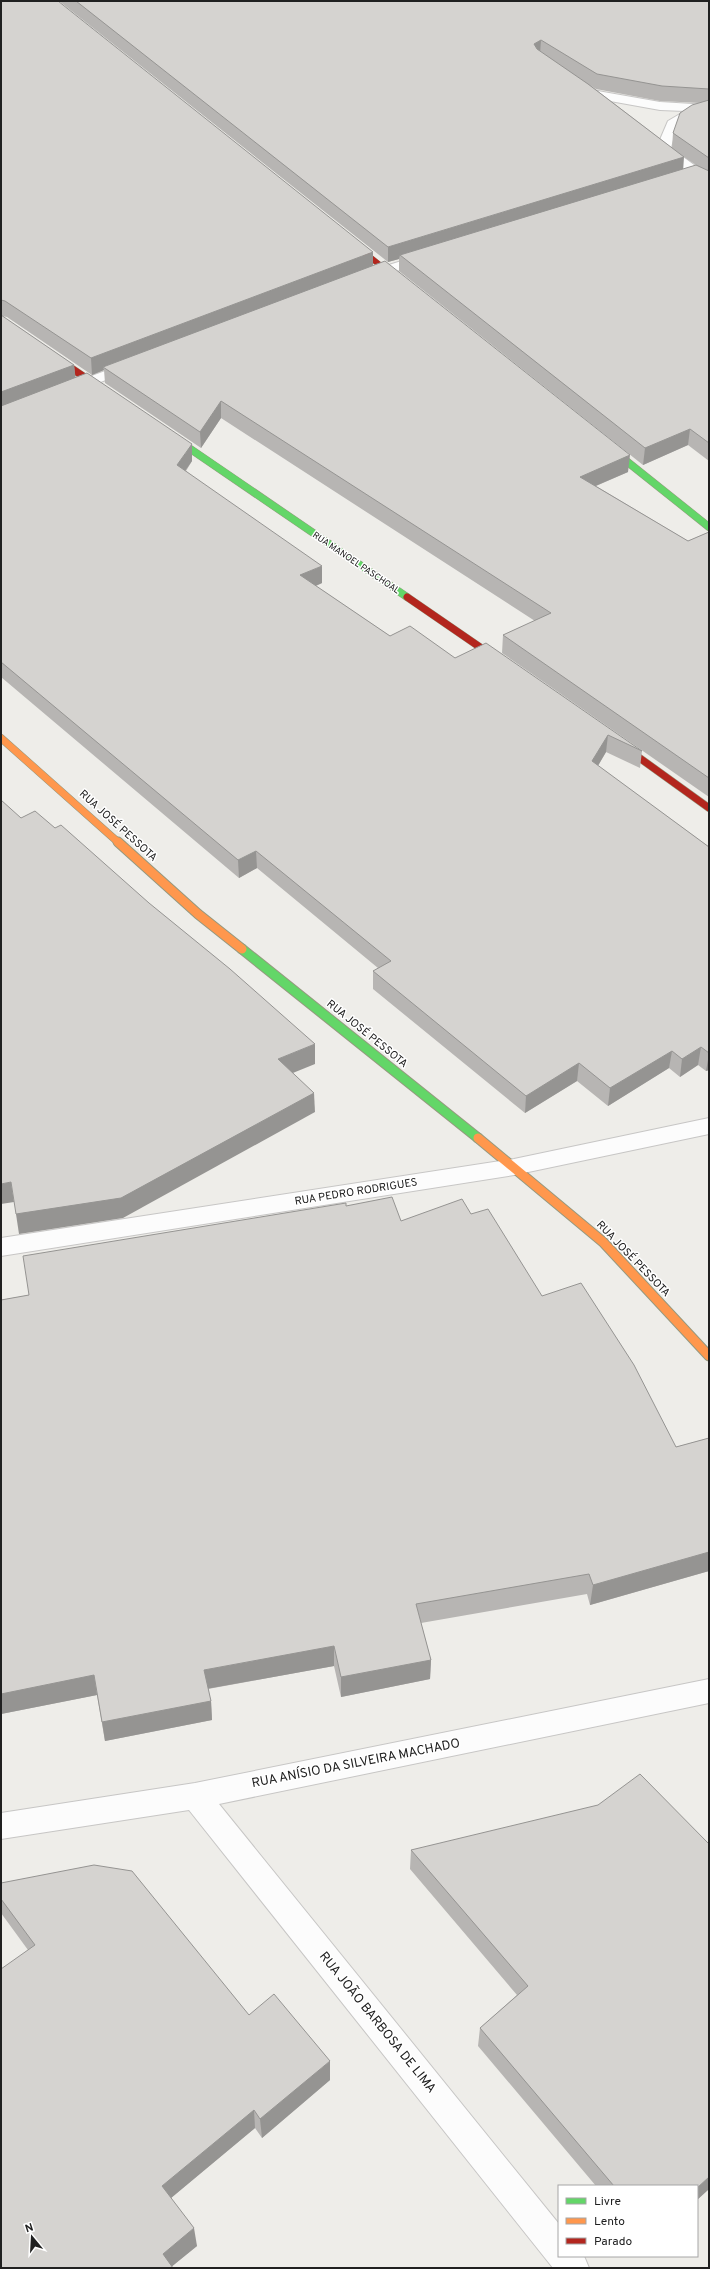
<svg xmlns="http://www.w3.org/2000/svg" width="710" height="2269" font-family="Overpass,sans-serif">
  <style>
    .lines { fill: none; stroke-linecap: round; stroke-linejoin: round }
    .street-casing { stroke: #c7c6c5; stroke-width: 2 }
    .fast-far1-casing { stroke: #95997f; stroke-width: 8 }
    .fast-casing { stroke: #95997f; stroke-width: 11 }
    .slow-far1-casing { stroke: #95997f; stroke-width: 8 }
    .slow-casing { stroke: #95997f; stroke-width: 11 }
    .jam-far1-casing { stroke: #95997f; stroke-width: 6 }
    .jam-casing { stroke: #95997f; stroke-width: 8 }
    .street { fill: #fcfcfc; fill-rule: evenodd }
    .fast-far1 { stroke: #63d668; stroke-width: 7 }
    .fast { stroke: #63d668; stroke-width: 9 }
    .slow-far1 { stroke: #ff974d; stroke-width: 7 }
    .slow { stroke: #ff974d; stroke-width: 9 }
    .jam-far1 { stroke: #b3261e; stroke-width: 5.5 }
    .jam { stroke: #b3261e; stroke-width: 7 }
    .wall { fill: #b7b5b3; fill-rule: evenodd }
    .shaded-wall { fill: #959492 }
    .building { fill: #d5d3d0; stroke: #959492 }
    .labels { text-anchor: middle; dominant-baseline: central; stroke-width: 3; stroke-linejoin: round; paint-order: stroke }
    .far-street-label { font-size: 9px; fill: #202020; stroke: #fff }
    .street-label { font-size: 11px; fill: #202020; stroke: #fff }
    .near-street-label { font-size: 13px; fill: #202020; stroke: #fff }
  </style>
  <rect width="100%" height="100%" fill="#eeede9"/>
  <g class="lines">
    <g class="street-casing">
      <g id="street">
        <path d="M592,90L660,102L709,105V113C705,112 701,114 697,116C677,122 676,128 671,148L709,176V186L704,185L654,146L659,142L668,121L685,111L660,110L588,97L586,94Z"/>
        <path d="M427,253L432,254L434,257L432,260L365,281L358,277L360,274Z"/>
        <path d="M132,361L137,362L139,365L137,368L72,393H62L59,390L62,387Z"/>
        <path d="M709,1118V1134L514,1175L1,1256V1238L514,1159Z"/>
        <path d="M709,1679V1703L219,1804L559,2224V2256H584L589,2268H553L189,1810L1,1839V1813L195,1783Z"/>
      </g>
    </g>
    <g class="fast-far1-casing">
      <g id="fast-far1">
        <path d="M167,433L407,597"/>
        <path d="M605,444L709,527"/>
      </g>
    </g>
    <g class="fast-casing">
      <path id="fast" d="M242,949L478,1138"/>
    </g>
    <g class="slow-far1-casing">
      <path id="slow-far1" d="M1,738L119,843"/>
    </g>
    <g class="slow-casing">
      <g id="slow">
        <path d="M118,842L198,914L242,949"/>
        <path d="M478,1138L603,1242L709,1356"/>
      </g>
    </g>
    <g class="jam-far1-casing">
      <g id="jam-far1">
        <path d="M350,241L401,282"/>
        <path d="M1,321L69,367"/>
      </g>
    </g>
    <g class="jam-casing">
      <g id="jam">
        <path d="M68,366L105,391"/>
        <path d="M407,597L503,663"/>
        <path d="M616,741L709,808"/>
      </g>
    </g>
    <use href="#street" class="street"/>
    <use href="#fast-far1" class="fast-far1"/>
    <use href="#fast" class="fast"/>
    <use href="#slow-far1" class="slow-far1"/>
    <use href="#slow" class="slow"/>
    <use href="#jam-far1" class="jam-far1"/>
    <use href="#jam" class="jam"/>
  </g>
  <g class="wall">
    <path d="M1,1L373,265L628,472L596,486L688,541L709,532V797L502,653L503,635L535,621L221,418L201,448L105,383L104,370L92,375L7,317L2,316L74,365L75,377L192,461L186,471L322,583L316,586L390,636L455,658L642,751L640,768L606,752L598,766L709,847V1070L706,1071L698,1065L680,1077L669,1068L608,1106L577,1081L525,1113L373,989V971L378,968L257,868L239,878L1,677Z"/>
    <path d="M59,1H709V461L688,445L643,465L399,271V259L388,262ZM590,85L596,89L660,101L700,103L673,133L672,148ZM681,155L696,165L683,169Z"/>
    <path d="M346,1206L401,1221L471,1214L542,1296L676,1447L709,1438V1571L590,1605L587,1594L421,1623L431,1660L430,1679L341,1697L334,1666L208,1689L211,1701L212,1720L105,1741L97,1695L1,1714V1300L29,1295Z"/>
    <path d="M709,1844V2189L697,2200V2186H596L478,2046L480,2028L517,1995L410,1869L411,1850Z"/>
    <path d="M1,1883L249,2015L330,2080L262,2138L255,2128L171,2198L197,2246L172,2266L1,2268L28,1950L1,1913Z"/>
  </g>
  <g class="shaded-wall">
    <path d="M541,40L540,54L534,44Z"/>
    <path d="M684,157L683,172L400,255L399,259L388,262V247Z"/>
    <path d="M373,252V267L103,367L104,370L92,375L91,358Z"/>
    <path d="M74,365L76,381L1,409V392Z"/>
    <path d="M221,401V418L201,448L200,432Z"/>
    <path d="M690,429L688,445L643,465L645,448Z"/>
    <path d="M192,444V461L178,481L177,465Z"/>
    <path d="M630,455L628,472L579,493L580,477Z"/>
    <path d="M322,566V583L301,592L300,575Z"/>
    <path d="M608,735L606,752L590,779L592,761Z"/>
    <path d="M256,851L257,868L239,878L238,860Z"/>
    <path d="M315,1044V1064L278,1079V1059Z"/>
    <path d="M701,1047L698,1065L680,1077L682,1059Z"/>
    <path d="M672,1051L669,1068L608,1106L610,1088Z"/>
    <path d="M709,1053V1070L706,1071L709,1054Z"/>
    <path d="M579,1063L577,1081L525,1113L526,1096Z"/>
    <path d="M314,1093L315,1112L123,1218L19,1234L16,1214Z"/>
    <path d="M11,1182L14,1202L1,1204V1184Z"/>
    <path d="M709,1552V1571L590,1605L593,1585Z"/>
    <path d="M334,1646V1666L206,1689L204,1670Z"/>
    <path d="M431,1660L430,1679L341,1697V1677Z"/>
    <path d="M94,1675L97,1695L1,1714V1694Z"/>
    <path d="M211,1701L212,1720L105,1741L102,1722Z"/>
    <path d="M330,2061V2080L262,2138L260,2119Z"/>
    <path d="M254,2110L255,2128L165,2203L162,2186Z"/>
    <path d="M709,2177V2189L697,2200V2188Z"/>
    <path d="M194,2228L197,2246L170,2268L163,2254Z"/>
  </g>
  <g class="building">
    <path d="M1,1H58L373,252L91,358L5,301L1,300Z"/>
    <path d="M76,1H709V89L662,86L597,74L541,40L534,44L537,49L588,84L684,157L388,247Z"/>
    <path d="M709,100V158L673,133L680,113L692,105Z"/>
    <path d="M696,165L709,171V443L690,429L645,448L400,255Z"/>
    <path d="M385,261L630,455L580,477L688,541L709,532V778L503,635L551,613L221,401L200,432L103,367Z"/>
    <path d="M1,315L74,365L1,392Z"/>
    <path d="M87,373L192,444L177,465L322,566L300,575L390,636L410,626L455,658L486,643L642,751L608,735L592,761L709,847V1053L701,1047L682,1059L672,1051L610,1088L579,1063L526,1096L373,971L391,961L256,851L238,860L1,662V406Z"/>
    <path d="M1,800L21,818L35,811L55,828L61,825L149,903L230,969L315,1044L278,1059L314,1093L121,1198L16,1214L11,1182L1,1184Z"/>
    <path d="M392,1197L401,1221L462,1199L471,1214L488,1209L542,1296L581,1283L634,1365L676,1447L709,1438V1552L593,1585L589,1574L416,1604L431,1660L341,1677L334,1646L204,1670L211,1701L102,1722L94,1675L1,1694V1300L29,1295L23,1256L346,1203V1206Z"/>
    <path d="M640,1774L709,1844V2177L697,2188V2186H614L480,2028L528,1986L411,1850L598,1805Z"/>
    <path d="M94,1865L132,1871L249,2015L274,1994L330,2061L260,2119L254,2110L162,2186L194,2228L163,2254L173,2268H1V1969L35,1945L1,1899V1883Z"/>
  </g>
  <g class="labels">
    <g class="far-street-label">
      <text transform="translate(356 563) rotate(34)">RUA MANOEL PASCHOAL</text>
    </g>
    <g class="street-label">
      <text transform="translate(118 826) rotate(42)">RUA JOSÉ PESSOTA</text>
      <text transform="translate(367 1034) rotate(39)">RUA JOSÉ PESSOTA</text>
      <text transform="translate(356 1192) rotate(-9)">RUA PEDRO RODRIGUES</text>
      <text transform="translate(633 1259) rotate(46)">RUA JOSÉ PESSOTA</text>
    </g>
    <g class="near-street-label">
      <text transform="translate(356 1764) rotate(-11)">RUA ANÍSIO DA SILVEIRA MACHADO</text>
      <text transform="translate(377 2023) rotate(51)">RUA JOÃO BARBOSA DE LIMA</text>
    </g>
  </g>
  <rect width="710" height="2269" fill="none" stroke="#202020" stroke-width="4"/>
  <rect x="558" y="2185" width="140" height="72" fill="#ffffff" stroke="#a6a6a6"/>
  <rect x="566" y="2198" width="20" height="6" fill="#63d668" stroke="#a6a6a6"/>
  <text x="594" y="2205" font-size="12" fill="#202020">Livre</text>
  <rect x="566" y="2218" width="20" height="6" fill="#ff974d" stroke="#a6a6a6"/>
  <text x="594" y="2225" font-size="12" fill="#202020">Lento</text>
  <rect x="566" y="2238" width="20" height="6" fill="#b3261e" stroke="#a6a6a6"/>
  <text x="594" y="2245" font-size="12" fill="#202020">Parado</text>
  <g transform="translate(32 2237) rotate(342)" stroke="#ffffff" stroke-width="3" paint-order="stroke">
  <path d="M0-3L7 15L0 10L-7 15Z" fill="#202020"/>
  <text y="-6" font-size="11" font-weight="bold" text-anchor="middle" fill="#202020">N</text>
  </g>
</svg>
